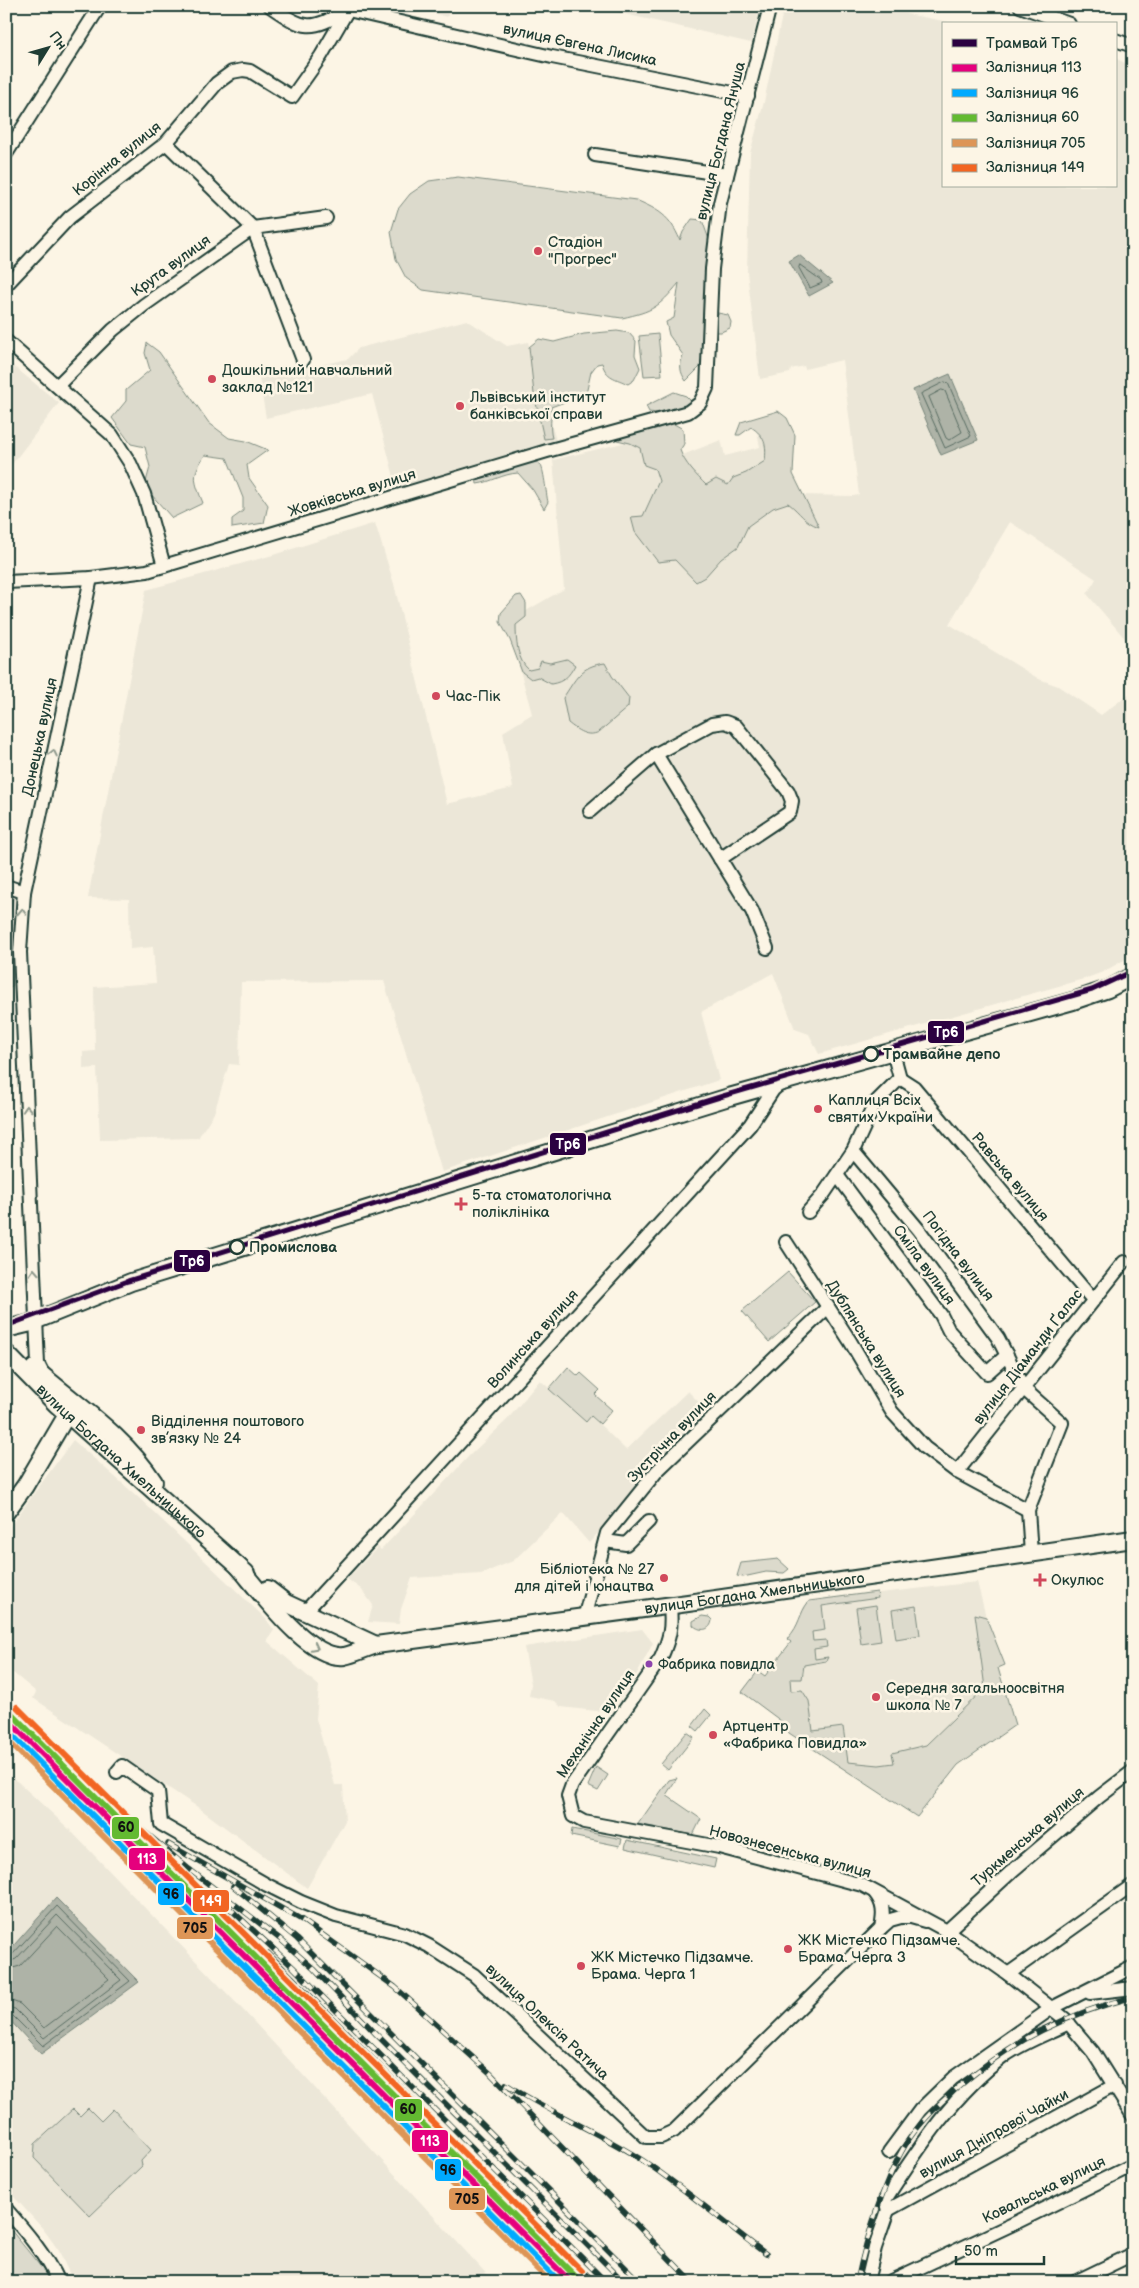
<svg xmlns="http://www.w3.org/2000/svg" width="1139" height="2288" font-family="'Balsamiq Sans',sans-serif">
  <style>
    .built { fill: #ece7d8 }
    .green { fill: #dcdacc; stroke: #7e8c80 }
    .water { fill: #aeb3a7; stroke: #758479 }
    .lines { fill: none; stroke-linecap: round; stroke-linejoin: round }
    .shore { stroke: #586c62; stroke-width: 1 }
    .minor-casing { stroke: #1f3d34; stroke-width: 16 }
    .major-casing { stroke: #1f3d34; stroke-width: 20 }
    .minor { stroke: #fcf5e5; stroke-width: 12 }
    .major { stroke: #fcf5e5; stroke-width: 16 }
    .rail-casing { stroke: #1f3d34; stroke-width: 5.5 }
    .rail { stroke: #fcf5e5; stroke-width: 4; stroke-dasharray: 11; stroke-linecap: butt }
    .rail-1-casing { stroke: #fcf5e5; stroke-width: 10 }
    .rail-2-casing { stroke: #fcf5e5; stroke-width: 10 }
    .rail-3-casing { stroke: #fcf5e5; stroke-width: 10 }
    .rail-4-casing { stroke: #fcf5e5; stroke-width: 10 }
    .rail-5-casing { stroke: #fcf5e5; stroke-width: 10 }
    .rail-1 { stroke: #e5007d; stroke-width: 6 }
    .rail-2 { stroke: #0af; stroke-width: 6 }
    .rail-3 { stroke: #63ba31; stroke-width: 6 }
    .rail-4 { stroke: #dd9556; stroke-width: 6 }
    .rail-5 { stroke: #f26522; stroke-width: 6 }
    .tram-1-casing { stroke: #fcf5e5; stroke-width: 9 }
    .tram-1 { stroke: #2b0141; stroke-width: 5 }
    .oneway { stroke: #8e998c }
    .poi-dot { fill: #d1495b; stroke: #fcf5e5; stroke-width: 2 }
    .stop-dot { fill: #fcf5e5; stroke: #1f3d34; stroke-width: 2.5 }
    .bus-dot { fill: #8e44ad; stroke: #fcf5e5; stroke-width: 2 }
    .labels { text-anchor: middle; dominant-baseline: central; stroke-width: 5; stroke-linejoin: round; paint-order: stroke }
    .bus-label { font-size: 14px; fill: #1f3d34; stroke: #fcf5e5; text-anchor: start }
    .street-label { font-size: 15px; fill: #1f3d34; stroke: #fcf5e5 }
    .poi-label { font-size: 15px; fill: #1f3d34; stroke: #fcf5e5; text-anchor: start }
    .stop-label { font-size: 15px; font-weight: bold; fill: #1f3d34; stroke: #fcf5e5; text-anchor: start }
    .line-badge { stroke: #fcf5e5; stroke-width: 2 }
    .badge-label { font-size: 14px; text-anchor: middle; font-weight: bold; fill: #fff }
    .pale-badge-label { font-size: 14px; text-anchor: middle; font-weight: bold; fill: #111 }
  </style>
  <rect width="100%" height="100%" fill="#fcf5e5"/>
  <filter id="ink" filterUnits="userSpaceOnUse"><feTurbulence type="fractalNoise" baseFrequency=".02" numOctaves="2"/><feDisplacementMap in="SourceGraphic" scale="10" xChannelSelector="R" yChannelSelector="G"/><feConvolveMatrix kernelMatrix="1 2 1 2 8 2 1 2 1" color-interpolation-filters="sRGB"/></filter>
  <g filter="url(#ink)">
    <g class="built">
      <path d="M408,6H452L447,17Z"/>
      <path d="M590,6H761L751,43Z"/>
      <path d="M784,6H897L907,14L959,24H943V186H1115V58L1133,67V648L1087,594L1096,579L1010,522L949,624L1039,679L1058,686L1101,715L1133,691V955L1103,972L1087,978L819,1054L809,1034L795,1029L773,973L701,1012L719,1080L442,1172L384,981L241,982L239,1065L229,1064L214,1113L198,1138L100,1140L97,1068L83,1069V1052L95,1051L94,987L156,983L153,947L130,949L129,899L88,898L146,590L273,555L375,523L394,584L447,804L513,788L503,732L532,714L507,622L564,589L553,460L668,432L675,458L721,440L725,456L760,447L757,431L781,425L797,495L853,496L859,495L842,360L805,369L804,366L791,369L790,373L760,379L747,272L750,153L764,102Z"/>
      <path d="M467,320L507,346L528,342L557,444L398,492L372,394L266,418L259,378L348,359L359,348Z"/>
      <path d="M6,360L59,403L6,472Z"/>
      <path d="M6,893L16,897L13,1008L6,1005Z"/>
      <path d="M540,1380L586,1421L591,1416L626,1450L688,1391L711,1415L655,1469L589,1543L563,1513L513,1561L481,1574L412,1578L401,1609L399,1624L368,1622L373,1605L361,1589L347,1579L378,1547L381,1550L469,1456L507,1420Z"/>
      <path d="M73,1440L139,1498L266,1619L274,1630L267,1641L319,1686L316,1719L335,1785H343L345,1821L307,1888L199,1808L33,1698L36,1692L6,1667V1532Z"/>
      <path d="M977,1582L986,1617L1005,1665L998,1668L1015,1725L958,1765L917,1817L789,1733L785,1728V1724L741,1692L758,1671L765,1676L791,1642L787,1639L797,1628L803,1608L809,1601Z"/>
      <path d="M642,1629L653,1643L632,1683L611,1710L596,1711L561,1707L555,1701L529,1696L531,1684L524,1647Z"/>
      <path d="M6,1771L69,1829L243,2010L494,2282H73L59,2251L44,2230L6,2188Z"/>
    </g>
    <g class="green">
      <path d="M458,177L636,200C659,210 670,216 680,240L683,232L692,219L702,220L711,245L710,309L718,313L728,315L731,322L730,328L721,332H715L704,351L700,367L686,381C680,372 679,366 683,355L669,335L666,322L674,318L679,283C658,308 653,311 622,318L423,290L406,278L396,259L391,232L398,209L410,194L429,181Z"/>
      <path d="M617,331L629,333L636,341L635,355L640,368L634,380L628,384C616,378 606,378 602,363L597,364L591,372L586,394L551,407C552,418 549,427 552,438L544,439L534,394L529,347L539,339L554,342L584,334Z"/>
      <path d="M658,334L662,375L644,376L639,336Z"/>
      <path d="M147,343L159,352L209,423L229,438L246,441L268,450L247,465L249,478L268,505L264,523L232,528V519L243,511V498L227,458L205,455C191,476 194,480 203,503L172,518L150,493L146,482L150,467L145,447L131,444L112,418L126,401V390L150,370L145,353Z"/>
      <path d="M674,392L686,396L691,401C681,414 664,414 649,412L646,406Z"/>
      <path d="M778,411L787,418L795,435L793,474L819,527C803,521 801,513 788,503L773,508L748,526L738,547L721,559L705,577L696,582L675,560L658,562L635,532L631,517L643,516L659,481L655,469L644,465L640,448L630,443L617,440L627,432L674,424L683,429L684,444L680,450C684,463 697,476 706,485L716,479L728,485L733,478L746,473L765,461C767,445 765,436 751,427L740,435H736L741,422Z"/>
      <path d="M528,458C532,460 537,461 540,464C544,468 546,494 548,502L544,509L533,490L518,473C502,474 492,482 477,484L476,475Z"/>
      <path d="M521,595L526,603V617L516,625C516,641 517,660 529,670L538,668L541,661L550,663L567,659L575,665C569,676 564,682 551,684L538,677L531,679L522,672L510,640L500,622L501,613L516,596Z"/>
      <path d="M605,663L612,676L629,698L628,707L599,732C587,738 577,730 568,723L563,698C576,679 580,666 605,663Z"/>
      <path d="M6,895L13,897L10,919L12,986L6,992Z"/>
      <path d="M788,1272L815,1302L769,1342L742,1311Z"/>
      <path d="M568,1367L578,1376L581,1373L600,1390L595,1395L612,1410L600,1424L591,1416L586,1422L549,1389Z"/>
      <path d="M778,1559L789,1569L784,1573L766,1572L743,1577L737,1576L741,1563Z"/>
      <path d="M877,1592L878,1598L822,1606L825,1630L812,1632L813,1641L826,1640L827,1647L814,1649L815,1659L828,1657L826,1661L804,1665L802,1679H790L791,1691L802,1690L809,1701L813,1731L843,1727L848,1762L879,1765L894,1763L892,1753L926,1745L985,1688L975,1614L986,1617L1005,1665L998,1668L1015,1725L958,1765L917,1817L789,1733L785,1728V1724L742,1692L758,1671L765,1676L791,1642L787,1639C801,1624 798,1615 809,1601Z"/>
      <path d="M876,1605L881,1641L861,1644L856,1608Z"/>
      <path d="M916,1606L920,1635L896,1639L892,1610Z"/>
      <path d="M702,1616L709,1617L712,1620C711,1631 700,1632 693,1625V1621Z"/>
      <path d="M705,1709L711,1715L698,1731L692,1726Z"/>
      <path d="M687,1732L694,1737L668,1770L661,1764Z"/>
      <path d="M596,1767L608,1775L598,1791L588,1786Z"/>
      <path d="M677,1778L666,1795L701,1819L693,1835L638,1824L669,1780Z"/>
      <path d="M572,1829L622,1839L620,1846L571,1836Z"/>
      <path d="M627,1840L716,1859L714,1868L625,1848Z"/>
      <path d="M88,2108L101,2121L113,2109L151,2150L141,2161L142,2166L90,2216L34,2158L35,2144L73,2109L80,2116Z"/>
      <path d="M6,2224L53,2282H6Z"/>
    </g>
    <g class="water">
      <path d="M799,255L833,283L809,296L789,261Z"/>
      <path d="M950,374L978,440L941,455L913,390Z"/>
      <path d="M56,1898L139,1982L41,2054L6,2016V1954Z"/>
    </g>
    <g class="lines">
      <g class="shore">
        <path d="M800,265L821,280L822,283L810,288L799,268Z"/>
        <path d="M945,382L948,383L971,436L945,448L921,394Z"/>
        <path d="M942,390L945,391L962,432L949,440L946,438L929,397Z"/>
        <path d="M6,1956L12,1955L57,1906L130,1981L43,2046L12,2015L6,2013"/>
        <path d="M6,1963L16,1959L57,1915L121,1980L44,2038L15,2009L6,2007"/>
        <path d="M6,1970L20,1966L57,1926L109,1979L44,2028L20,2004L6,1999"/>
      </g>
      <g class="minor-casing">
        <g id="minor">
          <path d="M270,6C306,31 310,31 348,10"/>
          <path d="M1020,6L1069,24"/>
          <path d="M348,10L552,57L748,96"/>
          <path d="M1115,40L1133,46"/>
          <path d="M166,143L253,228L303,360"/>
          <path d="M6,154L100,6"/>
          <path d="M595,155L727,175"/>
          <path d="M6,285L70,217L166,143L217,83L232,72L243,70L250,71L292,97L321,56L350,6"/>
          <path d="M6,341L112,435L130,463L144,494L164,566"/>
          <path d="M57,386L113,330L144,305L253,228L326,218"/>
          <path d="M6,582L91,578L147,571L547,451L688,412L700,403L707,388L712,269L720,203L770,6"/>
          <path d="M656,754L752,911L767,948"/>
          <path d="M590,811L656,754L712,724L725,722L736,726L788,791L792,801L790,812L720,859"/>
          <path d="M6,886L24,892"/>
          <path d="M900,1078L914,1087L1093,1300"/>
          <path d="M853,1151L919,1230L998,1338L1024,1389L1062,1423L1028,1510L1031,1554"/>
          <path d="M837,1175L941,1315L949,1331L987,1373L1007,1355"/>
          <path d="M808,1212L823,1195L853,1151L875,1103L900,1078L893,1052"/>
          <path d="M786,1242L850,1341L892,1412L925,1448L957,1472L1028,1510"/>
          <path d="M44,1376L38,1364L20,952L24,892L91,578"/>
          <path d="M957,1472L1124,1262"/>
          <path d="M605,1541L626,1544L649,1521"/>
          <path d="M670,1606C672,1628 670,1637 661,1658L572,1785L568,1796L573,1816L584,1822L719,1847L862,1885L947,1931L1008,1974L1065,2019L1093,2052L1133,2116"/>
          <path d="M305,1612L750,1125L773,1090L780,1084"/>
          <path d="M584,1618L607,1533L657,1471L828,1307"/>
          <path d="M117,1772L122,1766L158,1791L161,1824L267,1885L301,1902L336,1916L405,1934L429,1946L474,1975L646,2137H661L674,2131L881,1928L890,1920L901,1917H911L925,1921"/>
          <path d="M875,1893C884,1904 884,1914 881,1928"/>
          <path d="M947,1931L1011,1872L1099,1797L1133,1771"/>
          <path d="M1008,1974L1133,1885"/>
          <path d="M1090,1993L1133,1988"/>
          <path d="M889,2152L920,2110L953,2078L1052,2008L1133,1967"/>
          <path d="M6,2209C26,2232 45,2254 58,2282"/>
          <path d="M888,2210L885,2200C919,2147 955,2092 1007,2054C1026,2041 1049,2033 1069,2023"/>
          <path d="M888,2210L1115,2085"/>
          <path d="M867,2282L875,2248L888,2210"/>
          <path d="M889,2282L1013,2224L1133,2165"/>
          <path d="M1075,2282L1133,2254"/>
        </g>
      </g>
      <g class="major-casing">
        <g id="major">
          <path d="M6,1329L27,1324L131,1282L729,1097L1073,1001L1108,989L1133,976"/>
          <path id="s1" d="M6,1353L56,1404L246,1573"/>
          <path d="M34,1368C75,1404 124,1435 154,1482"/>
          <path d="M6,1512L25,1486L65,1418L67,1410L65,1404"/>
          <path id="s2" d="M238,1566C259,1590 309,1661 344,1656C354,1654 366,1648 376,1645L688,1603L1133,1539"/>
          <path d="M268,1589L286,1603L376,1645"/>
        </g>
      </g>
      <use href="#minor" class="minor"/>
      <use href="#major" class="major"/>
      <g class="rail-casing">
        <g id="rail">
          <path d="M6,1705L79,1777"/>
          <path d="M74,1772L189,1869L280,1939L314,1969L376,2034L624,2282"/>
          <path d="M114,1813L132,1832"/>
          <path d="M168,1844L302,1920L395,1987L490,2073L692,2282"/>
          <path d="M233,1886L297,1939L640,2282"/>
          <path d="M226,1905L293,1967L606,2282"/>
          <path d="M268,1953L594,2282"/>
          <path d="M506,2084C552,2114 603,2134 648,2164C689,2192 727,2225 766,2254"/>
          <path d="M857,2282C866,2239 885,2176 909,2139C923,2119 943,2100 962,2084C1013,2040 1067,2014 1133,1997"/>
        </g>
      </g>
      <use href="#rail" class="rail"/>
      <g class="rail-1-casing">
        <path id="rail-1" d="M6,1718L571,2282"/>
      </g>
      <g class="rail-2-casing">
        <path id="rail-2" d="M6,1729L560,2282"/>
      </g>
      <g class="rail-3-casing">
        <path id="rail-3" d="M11,1713L576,2277"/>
      </g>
      <g class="rail-4-casing">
        <path id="rail-4" d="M6,1739L550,2282"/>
      </g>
      <g class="rail-5-casing">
        <path id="rail-5" d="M17,1707L582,2271"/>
      </g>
      <use href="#rail-1" class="rail-1"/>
      <use href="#rail-2" class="rail-2"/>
      <use href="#rail-3" class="rail-3"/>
      <use href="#rail-4" class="rail-4"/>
      <use href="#rail-5" class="rail-5"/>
      <g class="tram-1-casing">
        <path id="tram-1" d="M6,1326L128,1281L723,1096L1092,990L1133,971"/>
      </g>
      <use href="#tram-1" class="tram-1"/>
    </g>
    <defs><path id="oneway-chevron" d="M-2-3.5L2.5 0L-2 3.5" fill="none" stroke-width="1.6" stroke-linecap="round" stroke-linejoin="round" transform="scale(1.25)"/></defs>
    <g class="oneway">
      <use href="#oneway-chevron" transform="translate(53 753) rotate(-78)"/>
      <use href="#oneway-chevron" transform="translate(22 912) rotate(-87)"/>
      <use href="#oneway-chevron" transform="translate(27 1109) rotate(-93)"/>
      <use href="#oneway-chevron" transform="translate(34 1272) rotate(-93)"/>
      <use href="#oneway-chevron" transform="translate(315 1647) rotate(28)"/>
    </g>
  </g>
  <g class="poi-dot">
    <circle cx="538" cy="251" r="5"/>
    <circle cx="212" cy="379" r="5"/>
    <circle cx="460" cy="406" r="5"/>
    <circle cx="436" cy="696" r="5"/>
    <circle cx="818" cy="1109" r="5"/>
    <path d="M458.5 1196.5h5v5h5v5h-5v5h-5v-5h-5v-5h5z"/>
    <circle cx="141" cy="1430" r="5"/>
    <circle cx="664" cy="1578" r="5"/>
    <path d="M1037.5 1572.5h5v5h5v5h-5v5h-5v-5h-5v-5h5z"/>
    <circle cx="876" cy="1697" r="5"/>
    <circle cx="713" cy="1735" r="5"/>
    <circle cx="788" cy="1949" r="5"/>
    <circle cx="581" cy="1966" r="5"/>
  </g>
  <g class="stop-dot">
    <circle cx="871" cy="1054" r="7"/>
    <circle cx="237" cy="1247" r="7"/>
  </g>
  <circle class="bus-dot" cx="649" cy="1664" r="4.5"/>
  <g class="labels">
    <g class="bus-label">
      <text x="658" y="1664">Фабрика повидла</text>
    </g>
    <g class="street-label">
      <text transform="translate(580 45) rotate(12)">вулиця Євгена Лисика</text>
      <text transform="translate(721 141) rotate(-76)">вулиця Богдана Януша</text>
      <text transform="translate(117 159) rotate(-39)">Корінна вулиця</text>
      <text transform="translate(171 266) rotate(-36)">Крута вулиця</text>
      <text transform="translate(352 493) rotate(-17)">Жовківська вулиця</text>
      <text transform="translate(40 737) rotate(-78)">Донецька вулиця</text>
      <text transform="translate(1010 1177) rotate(50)">Равська вулиця</text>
      <text transform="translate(958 1256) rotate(53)">Погідна вулиця</text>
      <text transform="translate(924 1265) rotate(54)">Сміла вулиця</text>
      <text transform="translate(533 1339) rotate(-48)">Волинська вулиця</text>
      <text transform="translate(866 1339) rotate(58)">Дублянська вулиця</text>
      <text transform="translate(1028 1357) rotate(-52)">вулиця Діаманди Ґалас</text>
      <text transform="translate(672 1437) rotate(-46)">Зустрічна вулиця</text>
      <text stroke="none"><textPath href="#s1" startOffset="158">вулиця Богдана Хмельницького</textPath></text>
      <text stroke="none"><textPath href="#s2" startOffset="559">вулиця Богдана Хмельницького</textPath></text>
      <text transform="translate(596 1724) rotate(-56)">Механічна вулиця</text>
      <text transform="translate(1028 1837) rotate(-41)">Туркменська вулиця</text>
      <text transform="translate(790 1852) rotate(15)">Новознесенська вулиця</text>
      <text transform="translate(547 2022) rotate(43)">вулиця Олексія Ратича</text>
      <text transform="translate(994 2134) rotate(-29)">вулиця Дніпрової Чайки</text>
      <text transform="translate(1044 2190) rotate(-26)">Ковальська вулиця</text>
    </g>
    <g class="poi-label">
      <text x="548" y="242">Стадіон<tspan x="548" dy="17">"Прогрес"</tspan></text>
      <text x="222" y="370">Дошкільний навчальний<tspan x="222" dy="17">заклад №121</tspan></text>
      <text x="470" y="397">Львівський інститут<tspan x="470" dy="17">банківської справи</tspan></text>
      <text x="446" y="696">Час-Пік</text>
      <text x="828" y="1100">Каплиця Всіх<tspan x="828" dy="17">святих України</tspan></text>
      <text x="472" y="1195">5-та стоматологічна<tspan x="472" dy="17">поліклініка</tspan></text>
      <text x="151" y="1421">Відділення поштового<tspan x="151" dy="17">зв’язку № 24</tspan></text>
      <text x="654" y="1569" text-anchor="end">Бібліотека № 27<tspan x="654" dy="17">для дітей і юнацтва</tspan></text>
      <text x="1051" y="1580">Окулюс</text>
      <text x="886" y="1688">Середня загальноосвітня<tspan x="886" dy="17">школа № 7</tspan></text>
      <text x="723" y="1726">Артцентр<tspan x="723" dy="17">«Фабрика Повидла»</tspan></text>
      <text x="798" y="1940">ЖК Містечко Підзамче.<tspan x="798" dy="17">Брама. Черга 3</tspan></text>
      <text x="591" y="1957">ЖК Містечко Підзамче.<tspan x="591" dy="17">Брама. Черга 1</tspan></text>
    </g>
    <g class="stop-label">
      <text x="883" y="1054">Трамвайне депо</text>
      <text x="249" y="1247">Промислова</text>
    </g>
  </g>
  <g class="line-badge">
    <rect x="927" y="1020" width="38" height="24" rx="5" fill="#2b0141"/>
    <rect x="549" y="1132" width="38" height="24" rx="5" fill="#2b0141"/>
    <rect x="173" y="1249" width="38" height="24" rx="5" fill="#2b0141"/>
    <rect x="111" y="1816" width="29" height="24" rx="5" fill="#63ba31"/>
    <rect x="128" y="1847" width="38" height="24" rx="5" fill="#e5007d"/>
    <rect x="157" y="1882" width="28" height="24" rx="5" fill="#0af"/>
    <rect x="192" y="1889" width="38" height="24" rx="5" fill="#f26522"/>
    <rect x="176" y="1916" width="38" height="24" rx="5" fill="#dd9556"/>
    <rect x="394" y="2098" width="29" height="24" rx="5" fill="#63ba31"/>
    <rect x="411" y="2129" width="38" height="24" rx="5" fill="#e5007d"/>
    <rect x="434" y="2158" width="28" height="24" rx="5" fill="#0af"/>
    <rect x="448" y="2187" width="38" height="24" rx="5" fill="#dd9556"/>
  </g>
  <g class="badge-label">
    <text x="946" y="1037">Тр6</text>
    <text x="568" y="1149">Тр6</text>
    <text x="192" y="1266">Тр6</text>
    <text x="147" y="1864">113</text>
    <text x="211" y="1906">149</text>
    <text x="430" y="2146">113</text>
  </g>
  <g class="pale-badge-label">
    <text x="126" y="1832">60</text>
    <text x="171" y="1899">96</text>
    <text x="195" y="1933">705</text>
    <text x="408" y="2114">60</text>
    <text x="448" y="2175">96</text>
    <text x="467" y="2204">705</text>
  </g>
  <rect width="1139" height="2288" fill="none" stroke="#fcf5e5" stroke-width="25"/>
  <rect x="12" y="12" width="1114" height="2263" fill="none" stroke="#1f3d34" stroke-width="2" filter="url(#ink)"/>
  <rect x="942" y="22" width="175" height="165" fill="#fcf5e5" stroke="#a4ab9e"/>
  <rect x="952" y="39" width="25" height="8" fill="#2b0141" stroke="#a4ab9e"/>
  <text x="986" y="48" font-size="15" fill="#1f3d34">Трамвай Тр6</text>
  <rect x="952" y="64" width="25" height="8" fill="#e5007d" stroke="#a4ab9e"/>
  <text x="986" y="72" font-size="15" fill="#1f3d34">Залізниця 113</text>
  <rect x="952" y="89" width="25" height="8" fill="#00aaff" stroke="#a4ab9e"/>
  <text x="986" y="98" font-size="15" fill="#1f3d34">Залізниця 96</text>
  <rect x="952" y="114" width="25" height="8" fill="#63ba31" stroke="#a4ab9e"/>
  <text x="986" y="122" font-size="15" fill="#1f3d34">Залізниця 60</text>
  <rect x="952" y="139" width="25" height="8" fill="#dd9556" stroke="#a4ab9e"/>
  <text x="986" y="148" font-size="15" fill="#1f3d34">Залізниця 705</text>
  <rect x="952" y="164" width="25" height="8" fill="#f26522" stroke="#a4ab9e"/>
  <text x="986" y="172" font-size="15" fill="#1f3d34">Залізниця 149</text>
  <g transform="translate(48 48) rotate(53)" stroke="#fcf5e5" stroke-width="4" paint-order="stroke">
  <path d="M0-4L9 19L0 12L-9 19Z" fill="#1f3d34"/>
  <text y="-8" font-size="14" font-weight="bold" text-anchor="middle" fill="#1f3d34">Пн</text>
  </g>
  <path d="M956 2256v8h88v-8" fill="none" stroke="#1f3d34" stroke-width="2.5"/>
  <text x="964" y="2256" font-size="15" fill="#1f3d34" stroke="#fcf5e5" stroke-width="4" paint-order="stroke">50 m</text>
</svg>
